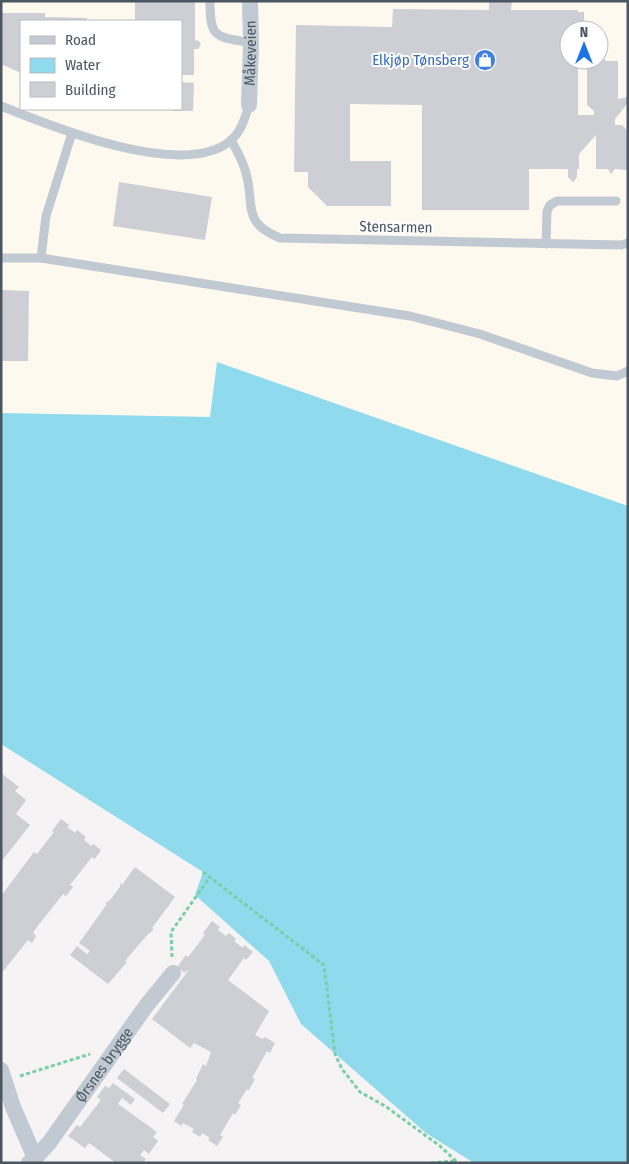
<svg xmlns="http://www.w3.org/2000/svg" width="629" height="1164" font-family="'Fira Sans Condensed',sans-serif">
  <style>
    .commercial { fill: #fdf9ef; fill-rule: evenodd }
    .water { fill: #90daee }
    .building { fill: #cdcfd5 }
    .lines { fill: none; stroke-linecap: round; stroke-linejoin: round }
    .path { stroke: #7ad0a6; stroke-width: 3; stroke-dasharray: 4 2.5; stroke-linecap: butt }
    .service { stroke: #c1cad2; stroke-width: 9 }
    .minor { stroke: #c1cad2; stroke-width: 16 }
    .labels { text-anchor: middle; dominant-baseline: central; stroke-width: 4; stroke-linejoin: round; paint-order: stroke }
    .street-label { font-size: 15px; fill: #4a5661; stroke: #fff }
    .shop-label { font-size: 15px; fill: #366cbe; stroke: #fff; text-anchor: end }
  </style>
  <rect width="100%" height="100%" fill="#f5f3f3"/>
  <path class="commercial" d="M1,1H628V506L218,362L211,417L1,413ZM21,21H181V109H21ZM569,30H599V60H569Z"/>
  <path class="water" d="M217,362L628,506V1163H474L426,1133L301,1024L269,961L195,895L203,872L1,744V413L210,417Z"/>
  <g class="building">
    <path d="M135,1H195V40L199,41L201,45L198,49H194V75H181V21H135Z"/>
    <path d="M489,1H512L511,10H578V12H584V30H569V60H578V115H594V111L587,105V62H600L603,57L606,61H618V99L627,97V104L615,119V125H622L627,130V170L615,169L611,174L608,169H596V135L579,154V169H577V177L573,182L568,177V169H529V210H422V105L350,104V161H391V206H327L308,187V172H294L296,25L392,27L393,9L489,10Z"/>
    <path d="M1,13H45V17L87,18V21H21V73L1,64Z"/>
    <path d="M181,82L194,83L193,111H173V109H181Z"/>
    <path d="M119,182L212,197L205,240L113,226Z"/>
    <path d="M1,290L29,291L28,361H1Z"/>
    <path d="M1,773L19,787L15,791L26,800L16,814L30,825L1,862Z"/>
    <path d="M61,819L69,825L67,827L75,833L77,830L86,837L84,840L91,846L93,844L101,850L95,859L92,857L70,885L73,887L66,896L63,894L37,927L33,933L36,936L32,943L28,940L1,974V896L34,852L37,854L54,832L52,831Z"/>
    <path d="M135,867L175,897L152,928L154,930L148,934L135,949L125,961L127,962L108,984L70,955L77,946L87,954L90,951L79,943L107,904L105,903L110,900L120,887V883L122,885Z"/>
    <path d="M212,921L220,927L218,930L226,936L229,933L236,939L234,941L243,948L244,945L253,952L246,960L244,958L228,980L269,1011L255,1035L263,1039L265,1037L275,1043L270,1053L267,1051L252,1078L255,1079L249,1090L247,1089L238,1103L241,1105L235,1115L233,1113L220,1135L223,1137L217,1146L208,1140L210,1138L202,1133L200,1137L192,1132L194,1129L183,1123L181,1126L174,1121L184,1105L182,1104L197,1080L196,1079L203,1064L206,1066L211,1052L194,1043L190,1048L152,1019L188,971L187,970L185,973L177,967L186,955L188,957L205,935L203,933Z"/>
    <path d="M124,1069L170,1104L163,1113L117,1078Z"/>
    <path d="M113,1083L135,1099L131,1105L122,1098L118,1104L157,1132L153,1137L158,1141L149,1154L144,1150L140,1155L146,1159L143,1163H116L89,1143L85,1148L68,1136L77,1125L80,1127L101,1100L97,1097L105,1086L109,1088Z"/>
  </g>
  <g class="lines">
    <g class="path">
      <path d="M203,872L324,965L335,1054L342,1069L360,1092L385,1106L440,1146L458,1163"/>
      <path d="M172,957L171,932L210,877"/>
      <path d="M20,1076L90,1054"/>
      <path d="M431,1163L454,1161"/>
    </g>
    <g class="service">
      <path d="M210,1C210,40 216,36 251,43"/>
      <path d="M1,106C53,127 180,179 229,142C241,133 245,118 249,105"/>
      <path d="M231,140C237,151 243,161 246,173C255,205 241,222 280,238L621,245L628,243"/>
      <path d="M546,244L547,211L550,205L557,201H616"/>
      <path d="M1,258H41L410,316L480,334L592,373L617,376L628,371"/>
      <path d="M41,258L46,216L72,133"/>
    </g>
    <g class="minor">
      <path id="s1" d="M249,105L251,43L250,1"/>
      <path d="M1,1070L13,1107L35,1158"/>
      <path id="s2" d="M29,1163L35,1158L49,1143L146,1006L173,973"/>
    </g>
  </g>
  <defs>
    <g id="shop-disc" transform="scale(1.125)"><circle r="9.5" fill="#3f7fe0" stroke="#fff"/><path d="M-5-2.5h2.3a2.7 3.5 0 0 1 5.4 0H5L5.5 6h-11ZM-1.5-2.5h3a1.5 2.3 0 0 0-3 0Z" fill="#fff"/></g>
  </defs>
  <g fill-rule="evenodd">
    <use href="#shop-disc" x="485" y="60"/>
  </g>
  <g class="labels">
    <g class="street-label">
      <text stroke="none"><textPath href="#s1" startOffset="52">Måkeveien</textPath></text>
      <text transform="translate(396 227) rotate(1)">Stensarmen</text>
      <text stroke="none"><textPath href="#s2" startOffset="124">Ørsnes brygge</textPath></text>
    </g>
    <g class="shop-label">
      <text x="469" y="60">Elkjøp Tønsberg</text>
    </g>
  </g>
  <rect width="629" height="1164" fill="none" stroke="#4a5661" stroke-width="5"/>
  <rect x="20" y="20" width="162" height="90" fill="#ffffff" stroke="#b7bbc0"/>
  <rect x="30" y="36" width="25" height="8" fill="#c1cad2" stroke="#b7bbc0"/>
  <text x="65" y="45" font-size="15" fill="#4a5661">Road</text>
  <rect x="30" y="58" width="25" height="15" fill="#90daee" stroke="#b7bbc0"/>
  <text x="65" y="70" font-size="15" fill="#4a5661">Water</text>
  <rect x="30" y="82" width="25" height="15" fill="#cdcfd5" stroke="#b7bbc0"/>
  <text x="65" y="95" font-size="15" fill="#4a5661">Building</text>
  <g transform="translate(584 45)"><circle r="24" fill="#ffffff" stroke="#b7bbc0"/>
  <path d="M0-4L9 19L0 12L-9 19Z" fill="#1a73e8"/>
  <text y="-8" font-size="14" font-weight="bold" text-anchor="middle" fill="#4a5661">N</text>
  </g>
</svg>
